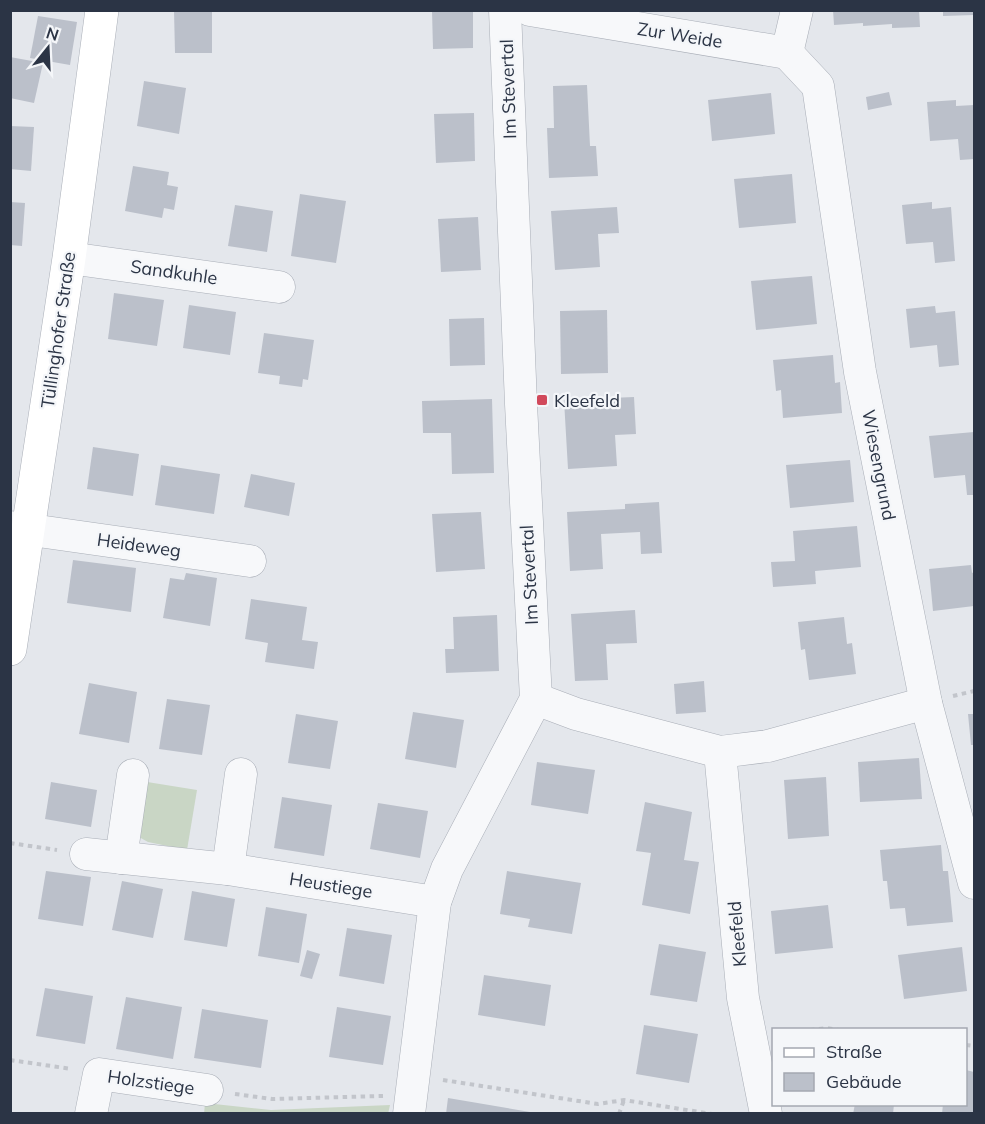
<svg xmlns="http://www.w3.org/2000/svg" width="985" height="1124" font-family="Mulish,sans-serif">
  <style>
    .green { fill: #c9d6c5 }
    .building { fill: #bbc0ca }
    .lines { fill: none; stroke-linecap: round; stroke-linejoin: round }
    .street-casing { stroke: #a9aeb7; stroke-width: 33 }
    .secondary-casing { stroke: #a9aeb7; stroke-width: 34 }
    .path { stroke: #c2c5cb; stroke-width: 4; stroke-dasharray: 4.5 4.5; stroke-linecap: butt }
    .street { stroke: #f7f8fa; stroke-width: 32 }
    .secondary { stroke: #fff; stroke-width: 33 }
    .poi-dot { fill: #d1495b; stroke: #f4f6f9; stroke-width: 2 }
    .labels { text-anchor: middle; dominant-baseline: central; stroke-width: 4.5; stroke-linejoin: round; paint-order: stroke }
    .street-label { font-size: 18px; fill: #2b3445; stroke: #f4f6f9 }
    .poi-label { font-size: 18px; fill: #2b3445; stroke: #f4f6f9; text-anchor: start }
  </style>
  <rect width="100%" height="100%" fill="#e4e7ec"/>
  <g class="green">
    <path d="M141,781L197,790L187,850L148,842L139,837Z"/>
    <path d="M205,1103L271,1110L390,1105L388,1114H204Z"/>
  </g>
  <g class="building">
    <path d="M174,10H212V53H175Z"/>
    <path d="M432,10H473V48L433,49Z"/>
    <path d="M833,10H919L920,27L892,28V24L863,26V23L834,25Z"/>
    <path d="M943,10H974V15L943,16Z"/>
    <path d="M38,16L77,22L70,65L30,58Z"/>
    <path d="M10,57L43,63L34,103L10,98Z"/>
    <path d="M144,81L186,88L179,134L137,126Z"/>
    <path d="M587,85L590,146H596L598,176L549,178L547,128H554L553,86Z"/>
    <path d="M889,92L892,105L868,110L866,97Z"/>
    <path d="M771,93L775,134L712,141L708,100Z"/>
    <path d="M956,100V106L974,105V159L960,160L958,139L930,141L927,102Z"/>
    <path d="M474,113L475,161L436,163L434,114Z"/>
    <path d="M10,126L34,127L31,171L10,169Z"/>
    <path d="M133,166L169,172L167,185L178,187L174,210L164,208L162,218L125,211Z"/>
    <path d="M792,174L796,223L739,228L734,179Z"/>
    <path d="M300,194L346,201L336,263L291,256Z"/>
    <path d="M10,202L25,203L22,246L10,245Z"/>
    <path d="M932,202V209L951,207L955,261L935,263L933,242L906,244L902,205Z"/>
    <path d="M235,205L273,211L267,252L228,246Z"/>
    <path d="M617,207L619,233L598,234L600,267L555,270L551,211Z"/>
    <path d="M478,217L481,270L441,272L438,219Z"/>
    <path d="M812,276L817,324L756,330L751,281Z"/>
    <path d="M114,293L164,300L157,346L108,339Z"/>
    <path d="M189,305L236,312L230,355L183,348Z"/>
    <path d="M935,306L936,313L955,311L959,365L939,367L937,345L910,348L906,309Z"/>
    <path d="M607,310L608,373L561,374L560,311Z"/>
    <path d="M484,318L485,365L450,366L449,319Z"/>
    <path d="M264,333L314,340L308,380L303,379L302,387L279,384L280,376L258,373Z"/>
    <path d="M833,355L835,383L840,382L842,413L783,418L781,390L776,391L773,360Z"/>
    <path d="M634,397L636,434L615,435L617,466L568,469L564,400Z"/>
    <path d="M492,399L494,473L452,474L451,433H423L422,401Z"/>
    <path d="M974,432V495H967L965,475L934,478L929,436Z"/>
    <path d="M93,447L139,454L133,496L87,489Z"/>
    <path d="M850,460L854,502L790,508L786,465Z"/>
    <path d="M161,465L220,474L214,514L155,505Z"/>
    <path d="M251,474L295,483L289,516L244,507Z"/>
    <path d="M659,502L662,553L641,554L640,532L601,534L603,569L570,571L567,512L625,509V504Z"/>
    <path d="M481,512L485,569L436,572L432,514Z"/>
    <path d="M857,526L861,567L815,571L816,584L773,587L771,562L795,561L793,531Z"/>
    <path d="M73,560L136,568L131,612L67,603Z"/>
    <path d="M971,565L972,573L974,572V606L933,611L929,569Z"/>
    <path d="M186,573L217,578L210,626L163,618L170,578L184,580Z"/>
    <path d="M251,599L307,607L302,640L318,642L314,669L265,662L268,643L245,639Z"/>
    <path d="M635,610L637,643L606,644L608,680L575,681L571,614Z"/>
    <path d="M497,615L499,671L446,673L445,649H454L453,617Z"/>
    <path d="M844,617L847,644L852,643L856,674L809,680L805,649L801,650L798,622Z"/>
    <path d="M704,681L706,712L676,714L674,684Z"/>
    <path d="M89,683L137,692L129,743L79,734Z"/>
    <path d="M167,699L210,705L202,755L159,749Z"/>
    <path d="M413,712L464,720L456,768L405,759Z"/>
    <path d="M296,714L338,721L330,769L288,763Z"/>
    <path d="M968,714H974V745H971Z"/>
    <path d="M919,758L922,799L860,802L858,762Z"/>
    <path d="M537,762L595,770L588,814L531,805Z"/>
    <path d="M826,777L829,836L788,839L784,780Z"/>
    <path d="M51,782L97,790L91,827L45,819Z"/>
    <path d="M282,797L332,805L324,856L274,848Z"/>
    <path d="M645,802L692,812L684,860L699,862L690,914L642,905L651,853L636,851Z"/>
    <path d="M378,803L428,811L420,858L370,849Z"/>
    <path d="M941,845L943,871H948L953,922L907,926L905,908L890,909L887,881H883L880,850Z"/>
    <path d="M46,871L91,877L83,926L38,919Z"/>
    <path d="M507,871L581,883L572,934L528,927L530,919L500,914Z"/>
    <path d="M122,881L163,889L153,938L112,930Z"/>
    <path d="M192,891L235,899L227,947L184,940Z"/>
    <path d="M828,905L833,948L775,954L771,911Z"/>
    <path d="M266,907L307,914L299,963L258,956Z"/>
    <path d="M347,928L392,935L384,984L339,976Z"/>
    <path d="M659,944L706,952L697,1002L650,995Z"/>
    <path d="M962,947L967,991L904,999L898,955Z"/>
    <path d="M307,950L320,954L312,979L300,976Z"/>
    <path d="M484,975L551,985L545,1026L478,1015Z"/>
    <path d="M45,988L93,996L85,1044L36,1036Z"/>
    <path d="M126,997L182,1007L173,1059L116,1049Z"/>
    <path d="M337,1007L391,1016L383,1065L329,1057Z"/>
    <path d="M202,1009L268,1020L261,1068L194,1058Z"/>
    <path d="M644,1025L698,1034L689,1083L636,1074Z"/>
    <path d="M966,1070L974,1072V1114H942L943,1104H966Z"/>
    <path d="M448,1098L530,1112V1114H446Z"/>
    <path d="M855,1104H894L893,1114H853Z"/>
  </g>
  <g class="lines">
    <g class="street-casing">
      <g id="street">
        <path d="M530,10L787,53"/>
        <path d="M787,53L818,86L860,372L926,703L974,883"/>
        <path d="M787,53L797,10"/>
        <path d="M69,258L279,287"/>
        <path d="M10,527L250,561"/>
        <path d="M536,699L576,714L720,752L768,746L926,703"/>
        <path d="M720,752L743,998L766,1114"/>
        <path d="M86,854L228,869L435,902"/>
        <path d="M121,858L133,775"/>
        <path d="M228,869L241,774"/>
        <path d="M91,1114L99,1074L207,1090"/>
        <path d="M409,1114L435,902L447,869L536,699L521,404L505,10"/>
      </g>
    </g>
    <g class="secondary-casing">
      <path id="secondary" d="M10,649L69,258L102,10"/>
    </g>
    <g class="path">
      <path d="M953,696L974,691"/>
      <path d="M10,843L57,850"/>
      <path d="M810,1030L827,1028L839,1030"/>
      <path d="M966,1045L974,1046"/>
      <path d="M10,1060L72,1069"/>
      <path d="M443,1080L598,1104L624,1100L712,1114"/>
      <path d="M235,1094L272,1099L383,1096"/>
      <path d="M619,1114L624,1100"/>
    </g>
    <use href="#street" class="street"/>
    <use href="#secondary" class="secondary"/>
  </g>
  <rect class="poi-dot" x="536" y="394" width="12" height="12" rx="3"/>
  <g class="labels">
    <g class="street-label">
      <text transform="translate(680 35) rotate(9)">Zur Weide</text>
      <text transform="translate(508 89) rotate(-92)">Im Stevertal</text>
      <text transform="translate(174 272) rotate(8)">Sandkuhle</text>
      <text transform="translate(58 330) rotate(-82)">Tüllinghofer Straße</text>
      <text transform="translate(879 465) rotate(79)">Wiesengrund</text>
      <text transform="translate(139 545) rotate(8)">Heideweg</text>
      <text transform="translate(529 575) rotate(-93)">Im Stevertal</text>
      <text transform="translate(331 885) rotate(9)">Heustiege</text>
      <text transform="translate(737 934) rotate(-95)">Kleefeld</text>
      <text transform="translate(151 1082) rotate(8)">Holzstiege</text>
    </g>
    <g class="poi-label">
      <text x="554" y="400">Kleefeld</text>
    </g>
  </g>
  <rect width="985" height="1124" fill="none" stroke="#2b3445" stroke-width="24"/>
  <rect x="772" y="1028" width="195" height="78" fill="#f4f6f9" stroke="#a4a8b1" stroke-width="1.5"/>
  <rect x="784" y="1048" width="30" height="9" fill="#ffffff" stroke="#a4a8b1" stroke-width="1.5"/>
  <text x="826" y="1058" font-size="18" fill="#2b3445">Straße</text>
  <rect x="784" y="1073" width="30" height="18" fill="#bbc0ca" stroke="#a4a8b1" stroke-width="1.5"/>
  <text x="826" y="1088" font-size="18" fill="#2b3445">Gebäude</text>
  <g transform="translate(48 48) rotate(18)" stroke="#f4f6f9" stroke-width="4.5" paint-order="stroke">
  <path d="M0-4.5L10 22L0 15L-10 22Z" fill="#2b3445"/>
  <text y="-9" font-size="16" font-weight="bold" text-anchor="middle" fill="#2b3445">N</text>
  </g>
</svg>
